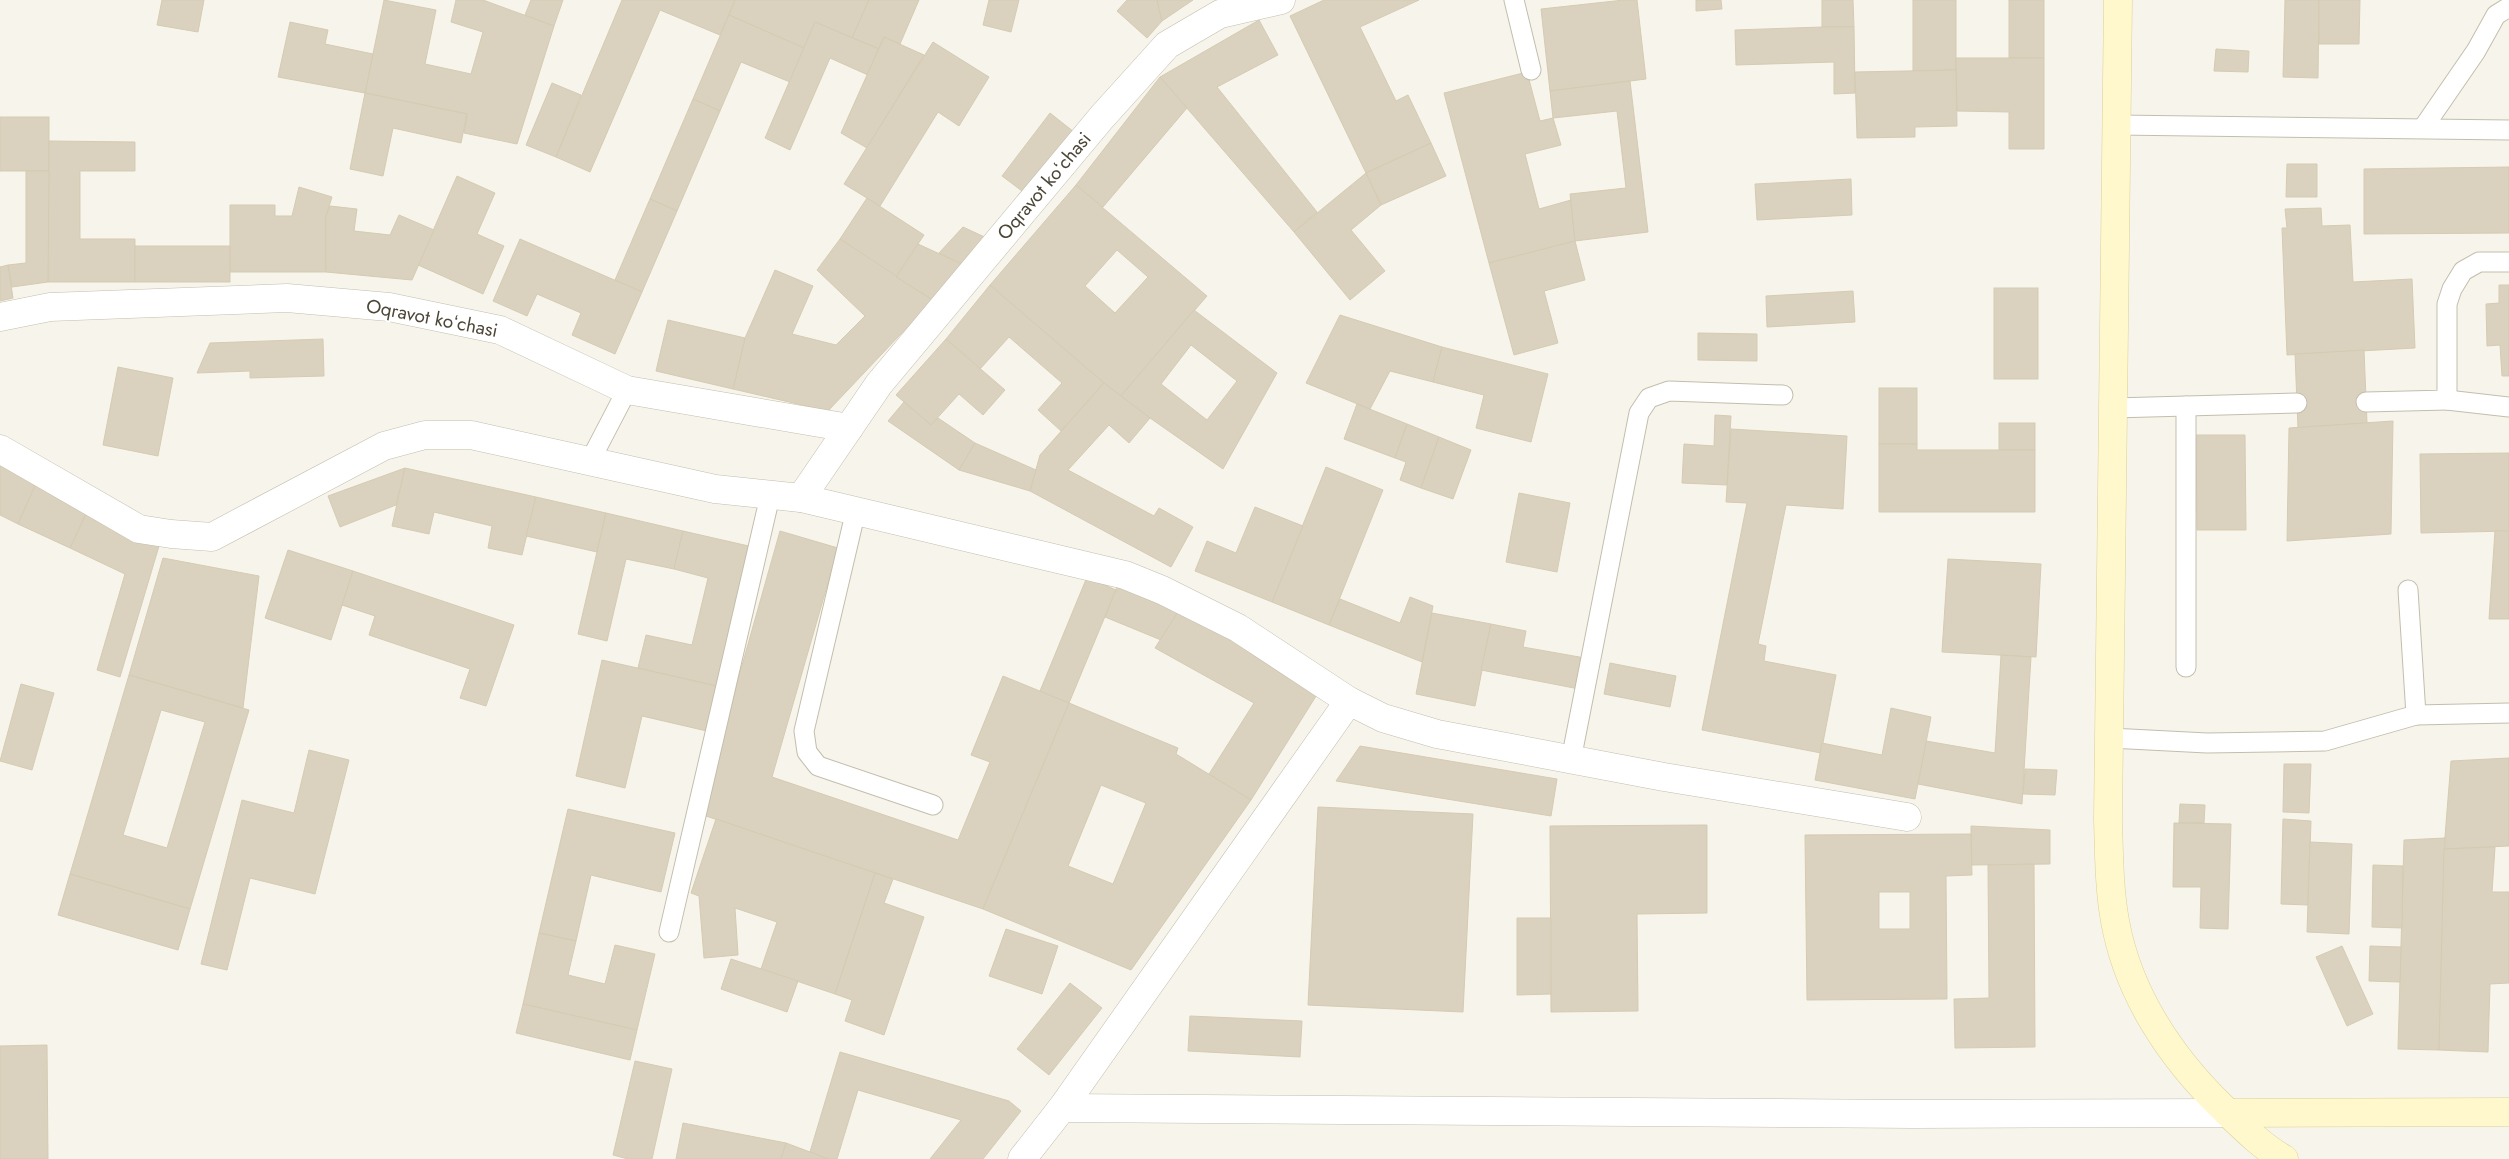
<svg xmlns="http://www.w3.org/2000/svg" width="2509" height="1159" font-family="Jost,sans-serif">
  <style>
    .building { fill: #dad2bf; stroke: #d5cbb1; fill-rule: evenodd }
    .lines { fill: none; stroke-linecap: round; stroke-linejoin: round }
    .service-casing { stroke: #c3beac; stroke-width: 21 }
    .minor-casing { stroke: #c3beac; stroke-width: 29 }
    .tertiary-casing { stroke: #c3beac; stroke-width: 29 }
    .secondary-casing { stroke: #dbd097; stroke-width: 29 }
    .service { stroke: #fff; stroke-width: 19 }
    .minor { stroke: #fff; stroke-width: 28 }
    .tertiary { stroke: #fff; stroke-width: 28 }
    .secondary { stroke: #fff8cd; stroke-width: 28 }
    .labels { text-anchor: middle; dominant-baseline: central; stroke-width: 4; stroke-linejoin: round; paint-order: stroke }
    .street-label { font-size: 19px; fill: #4c4637; stroke: #fff }
  </style>
  <rect width="100%" height="100%" fill="#f7f4eb"/>
  <g class="building">
    <path d="M162,0H204L198,32L157,25Z"/>
    <path d="M384,0L436,10L425,64L471,74L483,32L451,22L456,0H483L554,26L517,144L464,133L467,114L365,93Z"/>
    <path d="M531,0H563L554,26L525,15Z"/>
    <path d="M622,0H735L720,35L660,10L590,172L556,157Z"/>
    <path d="M735,0H869L852,38L815,22L804,48L729,15Z"/>
    <path d="M869,0H919L900,44L884,37L879,49L852,38Z"/>
    <path d="M989,0H1019L1011,32L983,25Z"/>
    <path d="M1127,0H1157L1162,21L1147,38L1117,11Z"/>
    <path d="M1157,0H1193L1162,21Z"/>
    <path d="M1324,0H1419L1360,27L1396,101L1408,95L1431,143L1366,173L1290,16Z"/>
    <path d="M1624,0H1637L1646,79L1550,91L1541,9Z"/>
    <path d="M1696,0H1721L1722,9L1696,11Z"/>
    <path d="M1822,0H1853L1854,27H1822Z"/>
    <path d="M1913,0H1956V70L1913,71Z"/>
    <rect x="2009" y="0" width="35" height="58"/>
    <path d="M2285,0H2319L2318,78L2283,77Z"/>
    <path d="M2319,0H2360L2359,44H2319Z"/>
    <path d="M729,15L804,48L790,82L741,62L720,111L693,99Z"/>
    <path d="M1259,20L1278,55L1217,87L1317,212L1294,232L1160,77Z"/>
    <path d="M290,22L328,30L325,44L373,54L365,93L278,77Z"/>
    <path d="M815,22L879,49L868,75L830,58L790,150L765,138Z"/>
    <path d="M1822,27H1854L1855,93L1834,94V62L1736,65L1735,30Z"/>
    <path d="M884,37L924,55L867,148L841,133Z"/>
    <path d="M933,42L989,77L959,126L938,112L880,206L844,184Z"/>
    <path d="M2216,49L2249,51L2248,72L2214,71Z"/>
    <path d="M1956,58H2044V149H2009V112L1957,111Z"/>
    <path d="M1956,70L1957,126L1915,127V137L1857,138L1855,72Z"/>
    <path d="M1527,72L1540,121L1553,118L1561,145L1525,154L1539,209L1571,200L1575,241L1489,263L1444,93Z"/>
    <path d="M1160,77L1187,108L1103,207L1076,185Z"/>
    <path d="M1630,81L1648,232L1575,241L1570,194L1626,188L1617,111L1553,118L1550,91Z"/>
    <path d="M552,83L581,95L556,157L526,145Z"/>
    <path d="M365,93L467,114L461,143L393,128L383,176L350,169Z"/>
    <path d="M693,99L720,111L677,211L650,199Z"/>
    <path d="M1050,113L1074,132L1026,194L1002,176Z"/>
    <rect x="0" y="117" width="49" height="54"/>
    <path d="M49,141L135,142V171H80V239H135V282H48Z"/>
    <path d="M1431,143L1446,176L1381,205L1366,173Z"/>
    <path d="M2287,164H2317V197H2286Z"/>
    <path d="M2509,167V233L2364,234V169Z"/>
    <path d="M26,171H49L48,282L12,287L8,265L26,263Z"/>
    <path d="M1366,173L1381,205L1351,230L1385,271L1350,300L1294,232Z"/>
    <path d="M457,176L495,193L477,234L504,246L483,294L418,265Z"/>
    <path d="M1851,179L1852,215L1757,220L1755,184Z"/>
    <path d="M1076,185L1207,296L1120,397L990,285ZM1117,250L1148,277L1115,313L1085,286Z"/>
    <path d="M299,187L332,197L326,216V272H230V205H275V216H292Z"/>
    <path d="M867,198L924,235L896,277L840,239Z"/>
    <path d="M650,199L677,211L642,292L615,280Z"/>
    <path d="M330,206L357,209L354,231L390,235L399,215L434,230L412,280L326,272V216Z"/>
    <path d="M2321,208L2322,226L2350,225L2353,282L2412,279L2415,348L2287,355L2282,228H2287L2285,209Z"/>
    <path d="M963,227L991,240L966,266L939,253Z"/>
    <path d="M520,239L642,292L615,354L572,335L581,313L537,294L527,316L493,301Z"/>
    <path d="M840,239L933,300L828,411L733,389L745,338L775,270L813,286L792,334L836,345L865,316L817,270Z"/>
    <path d="M1575,241L1585,280L1544,291L1558,343L1514,355L1489,263Z"/>
    <path d="M918,244L966,266L933,300L896,277Z"/>
    <rect x="135" y="246" width="95" height="36"/>
    <path d="M8,265L13,298L0,301V267Z"/>
    <path d="M990,285L1104,383L1061,431L1038,410L1062,383L1009,337L980,369L946,339Z"/>
    <path d="M2499,285H2509V376H2502L2500,345L2487,346L2486,304L2499,303Z"/>
    <rect x="1994" y="288" width="44" height="91"/>
    <path d="M1853,291L1855,322L1767,327L1766,296Z"/>
    <path d="M1194,310L1277,373L1223,469L1120,397ZM1191,345L1237,381L1207,420L1161,384Z"/>
    <path d="M1340,315L1442,347L1433,382L1390,371L1370,409L1306,383Z"/>
    <path d="M668,320L745,338L733,389L656,371Z"/>
    <path d="M1698,333L1757,334V361L1698,360Z"/>
    <path d="M323,339L324,376L250,378V371L197,373L210,343Z"/>
    <path d="M946,339L1005,390L983,415L959,394L931,425L896,395Z"/>
    <path d="M1442,347L1548,374L1531,442L1476,428L1484,395L1433,382Z"/>
    <path d="M2364,350L2367,423L2298,428L2295,354Z"/>
    <path d="M118,367L173,378L158,456L103,445Z"/>
    <path d="M1104,383L1150,418L1129,443L1109,425L1068,470L1154,516L1159,508L1193,527L1171,567L1030,491L1040,455Z"/>
    <rect x="1879" y="388" width="38" height="56"/>
    <path d="M904,402L931,425L938,418L975,443L959,470L888,421Z"/>
    <path d="M1357,404L1407,424L1395,458L1344,439Z"/>
    <path d="M1715,415L1731,416L1727,485L1682,483L1684,444L1714,446Z"/>
    <path d="M2393,421L2391,534L2287,541L2289,428Z"/>
    <rect x="1999" y="423" width="36" height="27"/>
    <path d="M1407,424L1439,437L1421,488L1400,480L1406,462L1395,458Z"/>
    <path d="M1731,429L1847,436L1843,509L1786,505L1758,644L1766,646L1764,661L1836,675L1821,753L1702,730L1747,503L1726,502Z"/>
    <path d="M2196,435H2245L2246,530H2197Z"/>
    <path d="M1439,437L1471,450L1453,499L1421,488Z"/>
    <path d="M975,443L1036,470L1030,491L959,470Z"/>
    <path d="M1879,444H1917V450H2035V512H1879Z"/>
    <path d="M2509,453V531L2421,533L2420,454Z"/>
    <path d="M0,462L38,479L18,524L0,515Z"/>
    <path d="M1326,467L1383,490L1329,625L1272,602Z"/>
    <path d="M405,468L396,505L340,527L328,496Z"/>
    <path d="M405,468L536,497L522,555L488,548L492,526L434,512L429,534L392,526Z"/>
    <path d="M38,479L91,504L70,548L18,524Z"/>
    <path d="M1519,493L1570,503L1557,572L1506,562Z"/>
    <path d="M536,497L606,513L597,552L526,536Z"/>
    <path d="M1255,507L1303,526L1272,602L1195,571L1207,541L1236,553Z"/>
    <path d="M87,512L159,546L120,677L97,670L125,574L70,548Z"/>
    <path d="M606,513L683,531L674,569L626,559L607,641L578,634Z"/>
    <path d="M683,531L753,547L721,687L638,668L646,635L692,645L708,578L674,569Z"/>
    <path d="M780,531L838,548L772,777L958,840L990,762L971,755L1003,676L1069,703L983,909L700,814Z"/>
    <path d="M2495,531H2509V619H2489Z"/>
    <path d="M288,550L353,571L331,640L265,618Z"/>
    <path d="M163,558L259,576L243,708L129,675Z"/>
    <path d="M1948,559L2041,564L2036,657L1942,652Z"/>
    <path d="M353,571L514,625L486,706L460,698L470,669L369,635L375,616L342,605Z"/>
    <path d="M1087,577L1116,590L1069,703L1040,691Z"/>
    <path d="M1119,582L1181,607L1161,640L1105,617Z"/>
    <path d="M1410,597L1433,606L1422,662L1329,625L1340,599L1400,623Z"/>
    <path d="M1181,607L1318,693L1251,800L1209,774L1254,703L1155,648Z"/>
    <path d="M1432,613L1491,624L1475,706L1416,694Z"/>
    <path d="M1491,624L1526,631L1523,647L1585,658L1579,689L1481,670Z"/>
    <path d="M2001,655L2031,657L2022,804L1918,784L1926,741L1995,753Z"/>
    <path d="M602,660L721,687L711,732L642,716L625,788L576,776Z"/>
    <path d="M1610,663L1676,676L1670,707L1604,694Z"/>
    <path d="M129,675L249,710L190,909L70,874ZM161,710L205,722L167,848L123,835Z"/>
    <path d="M21,684L54,693L32,770L0,761Z"/>
    <path d="M1069,703L1178,748L1176,754L1251,800L1131,970L983,909ZM1101,785L1146,803L1113,884L1068,866Z"/>
    <path d="M1891,708L1931,717L1915,799L1815,780L1822,743L1882,755Z"/>
    <path d="M1360,746L1557,779L1551,816L1336,781Z"/>
    <path d="M309,750L349,760L315,894L250,878L227,970L201,964L242,800L294,813Z"/>
    <path d="M2509,758V846L2444,849L2451,761Z"/>
    <path d="M2284,764H2311L2309,813L2283,812Z"/>
    <path d="M2025,769L2057,770L2055,795L2023,794Z"/>
    <path d="M2180,804L2205,805L2204,823H2179Z"/>
    <path d="M1318,807L1473,814L1463,1012L1308,1005Z"/>
    <path d="M568,809L675,833L661,892L591,875L576,941L539,933Z"/>
    <path d="M716,819L875,873L835,994L761,969L777,922L735,908L738,955L704,958L699,896L691,893Z"/>
    <path d="M2283,819L2311,821L2308,905L2281,904Z"/>
    <path d="M2174,823L2231,824L2228,929L2200,928L2201,887H2173Z"/>
    <path d="M1707,825V913L1637,914L1638,1011L1551,1012L1550,826Z"/>
    <path d="M1971,826L2050,830V864L1971,865Z"/>
    <path d="M1971,834L1972,875L1946,876L1947,999L1807,1000L1805,835ZM1879,892H1910V929H1879Z"/>
    <path d="M2445,838L2439,1050L2398,1049L2404,840Z"/>
    <path d="M2310,842L2352,844L2349,934L2307,932Z"/>
    <path d="M2495,847L2492,892H2509V983L2490,984L2488,1052L2439,1050L2444,849Z"/>
    <path d="M2034,864L2035,1047L1955,1048L1954,999L1989,998L1988,865Z"/>
    <path d="M2373,865L2403,866L2402,928L2372,927Z"/>
    <path d="M875,873L893,879L884,903L924,917L884,1035L845,1021L852,1000L835,994Z"/>
    <path d="M70,874L190,909L178,950L58,915Z"/>
    <path d="M1517,918H1551V994L1517,995Z"/>
    <path d="M1006,929L1058,946L1042,994L989,976Z"/>
    <path d="M539,933L576,941L568,975L605,984L615,945L655,954L637,1030L523,1004Z"/>
    <path d="M2342,946L2373,1014L2347,1026L2316,957Z"/>
    <path d="M2370,946L2401,947L2400,982L2369,981Z"/>
    <path d="M731,959L798,981L787,1012L721,989Z"/>
    <path d="M1070,983L1102,1008L1049,1075L1017,1049Z"/>
    <path d="M523,1004L637,1030L630,1060L516,1033Z"/>
    <path d="M1190,1016L1302,1021L1300,1057L1188,1051Z"/>
    <path d="M47,1045L48,1159H0V1046Z"/>
    <path d="M840,1052L1009,1101L1021,1111L983,1159H930L961,1120L858,1090L837,1159H828L810,1152Z"/>
    <path d="M635,1061L672,1069L652,1159H628L613,1155Z"/>
    <path d="M683,1123L786,1143L781,1159H676Z"/>
    <path d="M786,1143L810,1152L828,1159H781Z"/>
  </g>
  <g class="lines">
    <g class="service-casing">
      <g id="service">
        <path d="M1514,0L1531,70"/>
        <path d="M2117,125L2509,130"/>
        <path d="M2423,128L2476,51L2496,15L2509,7"/>
        <path d="M2447,400L2509,407"/>
        <path d="M2366,402L2447,400V304L2452,289L2463,271L2479,262H2509"/>
        <path d="M2113,408L2297,403"/>
        <path d="M590,461L627,390"/>
        <path d="M856,510L804,731L807,752L818,766L933,805"/>
        <path d="M2408,590L2416,715"/>
        <path d="M2186,667V406"/>
        <path d="M2110,738L2207,743L2325,741L2416,715L2509,713"/>
        <path d="M1571,760L1639,413L1649,398L1669,391L1783,395"/>
        <path d="M669,932L770,496"/>
      </g>
    </g>
    <g class="minor-casing">
      <g id="minor">
        <path d="M0,317L50,307L287,298L389,307L500,330L627,390L849,428"/>
        <path d="M1062,1108L1914,1114L2228,1113"/>
        <path d="M1022,1159L1062,1108L1349,701L1383,718L1437,734L1664,777L1907,817"/>
      </g>
    </g>
    <g class="tertiary-casing">
      <g id="tertiary">
        <path d="M0,449L139,529L171,534L212,537L384,446L425,435H471L715,489L801,498L1125,575L1162,590L1238,628L1349,701"/>
        <path d="M801,498L879,384L1102,117L1167,45L1220,14L1281,0"/>
      </g>
    </g>
    <g class="secondary-casing">
      <g id="secondary">
        <path d="M2118,0L2108,819C2109,853 2109,888 2115,921C2128,994 2171,1058 2223,1108C2242,1126 2261,1146 2284,1159"/>
        <path d="M2228,1113L2509,1112"/>
      </g>
    </g>
    <use href="#service" class="service"/>
    <use href="#minor" class="minor"/>
    <use href="#tertiary" class="tertiary"/>
    <use href="#secondary" class="secondary"/>
  </g>
  <g class="labels">
    <g class="street-label">
      <text transform="translate(1044 186) rotate(-50)">Oqravot koʻchasi</text>
      <text transform="translate(432 318) rotate(11)">Oqravot koʻchasi</text>
    </g>
  </g>
</svg>
